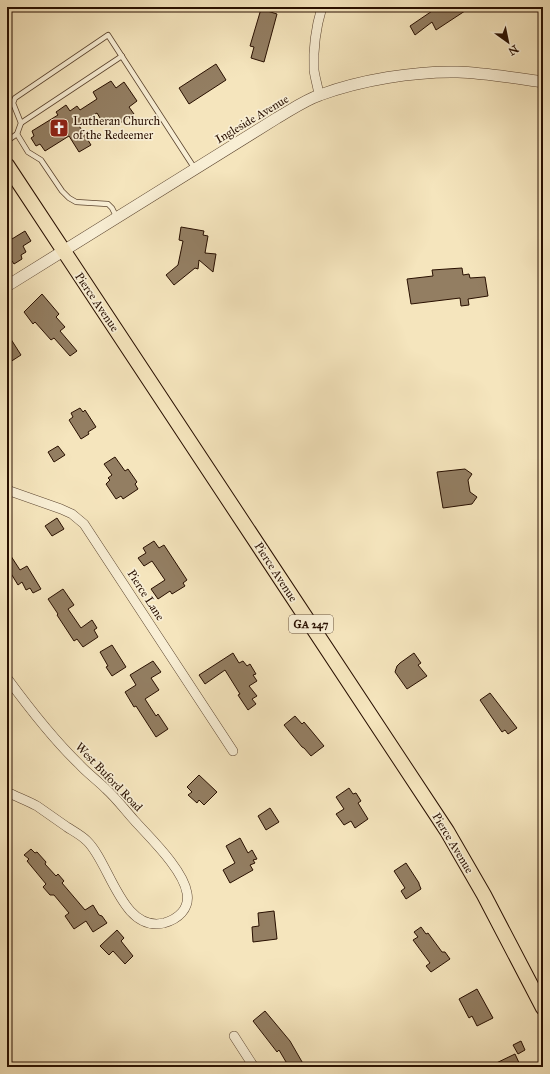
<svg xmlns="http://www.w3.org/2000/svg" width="550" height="1074" font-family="'IM FELL Great Primer',serif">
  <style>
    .building { fill: #937e62; stroke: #280f00 }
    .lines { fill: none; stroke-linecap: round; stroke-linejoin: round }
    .service-casing { stroke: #5b442f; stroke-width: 6 }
    .minor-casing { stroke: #5b442f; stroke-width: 10 }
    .tertiary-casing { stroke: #5b442f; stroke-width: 12 }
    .primary-casing { stroke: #280f00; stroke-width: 16 }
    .service { stroke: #f8eed4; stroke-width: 4.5 }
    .minor { stroke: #f8eed4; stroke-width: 9 }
    .tertiary { stroke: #f8eed4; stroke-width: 11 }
    .primary { stroke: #f5e5bd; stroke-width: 14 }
    .labels { text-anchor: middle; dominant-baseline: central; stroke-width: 3.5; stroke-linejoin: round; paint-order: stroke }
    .shield { fill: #f8eed4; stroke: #665240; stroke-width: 1 }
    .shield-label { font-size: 11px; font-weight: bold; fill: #280f00 }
    .street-label { font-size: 12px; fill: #280f00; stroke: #f8eed4 }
    .poi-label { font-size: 12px; fill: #280f00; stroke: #f8eed4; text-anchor: start }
  </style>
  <rect width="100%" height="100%" fill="#f5e5bd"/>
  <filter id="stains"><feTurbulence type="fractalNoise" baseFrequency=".005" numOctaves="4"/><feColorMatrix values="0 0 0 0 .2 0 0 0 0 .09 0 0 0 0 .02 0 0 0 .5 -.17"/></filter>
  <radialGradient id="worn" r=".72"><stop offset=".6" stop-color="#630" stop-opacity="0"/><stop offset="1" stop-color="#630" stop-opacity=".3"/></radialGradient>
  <g class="building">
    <path d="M438,7H471L436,30L432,22L415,35L410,26Z"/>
    <path d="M261,9L277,14L264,62L251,58L254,47L250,46Z"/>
    <path d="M216,64L226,80L189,104L179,88Z"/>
    <path d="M111,81L116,88L124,82L137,101L129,107L134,114L115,126L110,119L103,123L97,113L78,124L91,145L79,152L69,136L45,151L40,144L36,146L31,138L34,136L32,131L58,115L56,112L66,105L70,111L77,106L80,110L97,99L93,92Z"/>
    <path d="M181,227L204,231L203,235L208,236L205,253L216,254L213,272L199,260L198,269L195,268L174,285L166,275L178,265L183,241L179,240Z"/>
    <path d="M25,231L31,241L23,246L26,252L21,255L22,259L14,264L12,261L7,264V242Z"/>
    <path d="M462,268L463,275L469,274L470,278L485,277L488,296L468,299L469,305L461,306L460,298L411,304L407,279L433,276L432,270Z"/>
    <path d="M42,294L59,314L56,317L65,327L60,331L77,351L70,356L54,338L51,340L35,322L33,324L24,312Z"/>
    <path d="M7,333L21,355L7,364Z"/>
    <path d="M80,408L83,412L85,410L96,427L88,432L89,434L81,439L69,420L73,417L71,413Z"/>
    <path d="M58,446L65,455L54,462L48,452Z"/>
    <path d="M115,457L125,471L128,469L137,482L135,484L138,489L123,499L121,496L116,499L106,484L110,480L108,478L112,475L104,464Z"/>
    <path d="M465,469L472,474L468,480L470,492L477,497L472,504L443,508L437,472Z"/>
    <path d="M57,518L64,529L52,536L45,526Z"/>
    <path d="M154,541L159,548L164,545L187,580L183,583L185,586L172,594L170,591L158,599L151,589L165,580L152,561L144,566L138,558L146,553L143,548Z"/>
    <path d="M7,550L20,570L27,566L41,589L33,593L30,588L26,590L22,582L18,585L7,567Z"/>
    <path d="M63,589L74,605L68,609L81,628L92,620L97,628L94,630L98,637L83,647L77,639L74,641L57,615L58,614L48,599Z"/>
    <path d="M112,645L126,667L112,676L106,667L108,666L100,652Z"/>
    <path d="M233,653L239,663L243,661L247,666L250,664L256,674L253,675L257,681L249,686L257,696L252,699L256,704L248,710L238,695L240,694L225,670L205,684L199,675Z"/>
    <path d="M414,653L421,663L418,665L427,676L407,689L395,672L397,666L400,663Z"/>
    <path d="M153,661L161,672L151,678L159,690L145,699L156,716L158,714L168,729L156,737L136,706L134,707L125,692L136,685L130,675Z"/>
    <path d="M490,693L517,728L508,734L505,730L502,732L480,700Z"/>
    <path d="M295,716L302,724L304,722L324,746L311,756L304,748L302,747L284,725Z"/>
    <path d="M199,775L217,792L204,805L199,800L197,803L188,795L192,792L187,787Z"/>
    <path d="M349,788L353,794L356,793L361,801L358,803L368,819L355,828L351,821L344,825L336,814L344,809L336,797Z"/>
    <path d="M270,808L279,822L266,830L258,816Z"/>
    <path d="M240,838L248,853L252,850L257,859L253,860L255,863L250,865L253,870L230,883L223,870L235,863L226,846Z"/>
    <path d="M31,849L35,853L37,852L46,862L45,864L56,876L58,874L64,881L62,883L85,910L93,905L99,915L102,916L107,923L93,932L86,921L74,929L65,916L69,913L54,895H50L43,887L46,884L27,861L29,859L24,855Z"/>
    <path d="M406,863L419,883V884L421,889L406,899L401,891L405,888L394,871Z"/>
    <path d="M274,911L277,939L253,942L252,927L259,926L258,913Z"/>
    <path d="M421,927L426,934L428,933L442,952H445L450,959L431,972L426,966L430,963L413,940L418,937L414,932Z"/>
    <path d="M117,930L124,938L121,941L133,956L125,964L113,951L109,955L100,946Z"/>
    <path d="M477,989L493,1018L477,1026L472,1016L469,1018L459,999Z"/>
    <path d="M265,1011L290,1041L305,1067H289L279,1050L277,1052L253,1021Z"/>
    <path d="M521,1041L525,1050L518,1054L513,1045Z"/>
    <path d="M515,1054L521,1067H488Z"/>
  </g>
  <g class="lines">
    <g class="service-casing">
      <g id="service">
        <path d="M21,123L122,56"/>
        <path d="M17,134L28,152L41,160L62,191L69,198L76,202L108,204L112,208L117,218"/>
        <path d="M7,141L17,134L21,123L13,103L15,98L108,35L195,169"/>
      </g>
    </g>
    <g class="minor-casing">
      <g id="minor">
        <path d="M319,95C318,87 315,78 314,70C313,49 316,27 322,7"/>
        <path d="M7,490L61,509L72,514L84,524L233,751"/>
        <path d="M7,678C29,708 52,738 79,764C87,773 97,780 106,789C116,798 125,810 134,820C150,838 183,869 187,893C190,909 178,919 164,923C122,933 110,863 87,841C81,835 73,831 67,827C57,820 47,813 37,806C28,801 17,797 7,792"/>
        <path d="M234,1036L254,1067"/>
      </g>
    </g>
    <g class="tertiary-casing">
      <path id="tertiary" d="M7,286L277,118C291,110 305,100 320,95C360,80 415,71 458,72C486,73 515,78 543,82"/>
    </g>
    <g class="primary-casing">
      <path id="primary" d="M7,165L447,831L484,895L543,1008"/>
    </g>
    <use href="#service" class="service"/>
    <use href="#minor" class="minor"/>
    <use href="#tertiary" class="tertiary"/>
    <use href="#primary" class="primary"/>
  </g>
  <defs>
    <g id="church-square" transform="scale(1)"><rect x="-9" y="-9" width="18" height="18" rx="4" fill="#8f2418" stroke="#f8eed4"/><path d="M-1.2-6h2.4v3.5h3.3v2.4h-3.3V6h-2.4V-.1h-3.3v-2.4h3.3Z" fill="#fff"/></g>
  </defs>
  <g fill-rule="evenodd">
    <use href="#church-square" x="59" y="128"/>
  </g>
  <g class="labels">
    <rect class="shield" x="289" y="615" width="44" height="18" rx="3"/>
    <g class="shield-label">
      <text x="311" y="624">GA 247</text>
    </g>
    <g class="street-label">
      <text transform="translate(252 119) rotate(-31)">Ingleside Avenue</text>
      <text transform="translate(97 302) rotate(56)">Pierce Avenue</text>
      <text transform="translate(276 572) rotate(57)">Pierce Avenue</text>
      <text transform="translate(146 595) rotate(57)">Pierce Lane</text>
      <text transform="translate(109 777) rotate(46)">West Buford Road</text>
      <text transform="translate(453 843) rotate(59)">Pierce Avenue</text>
    </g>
    <g class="poi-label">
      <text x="73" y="121">Lutheran Church<tspan x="73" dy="14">of the Redeemer</tspan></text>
    </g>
  </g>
  <rect width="550" height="1074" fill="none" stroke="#f5e5bd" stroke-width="24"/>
  <rect x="8" y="8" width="534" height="1058" fill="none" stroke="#280f00" stroke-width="2"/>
  <rect x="12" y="12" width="526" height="1050" fill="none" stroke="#280f00"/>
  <g transform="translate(508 42) rotate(147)" stroke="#f8eed4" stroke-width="3" paint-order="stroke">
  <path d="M0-3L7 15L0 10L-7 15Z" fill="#280f00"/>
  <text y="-6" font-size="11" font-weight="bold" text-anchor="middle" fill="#280f00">N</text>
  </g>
  <rect width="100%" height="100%" filter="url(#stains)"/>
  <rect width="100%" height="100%" fill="url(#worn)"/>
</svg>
